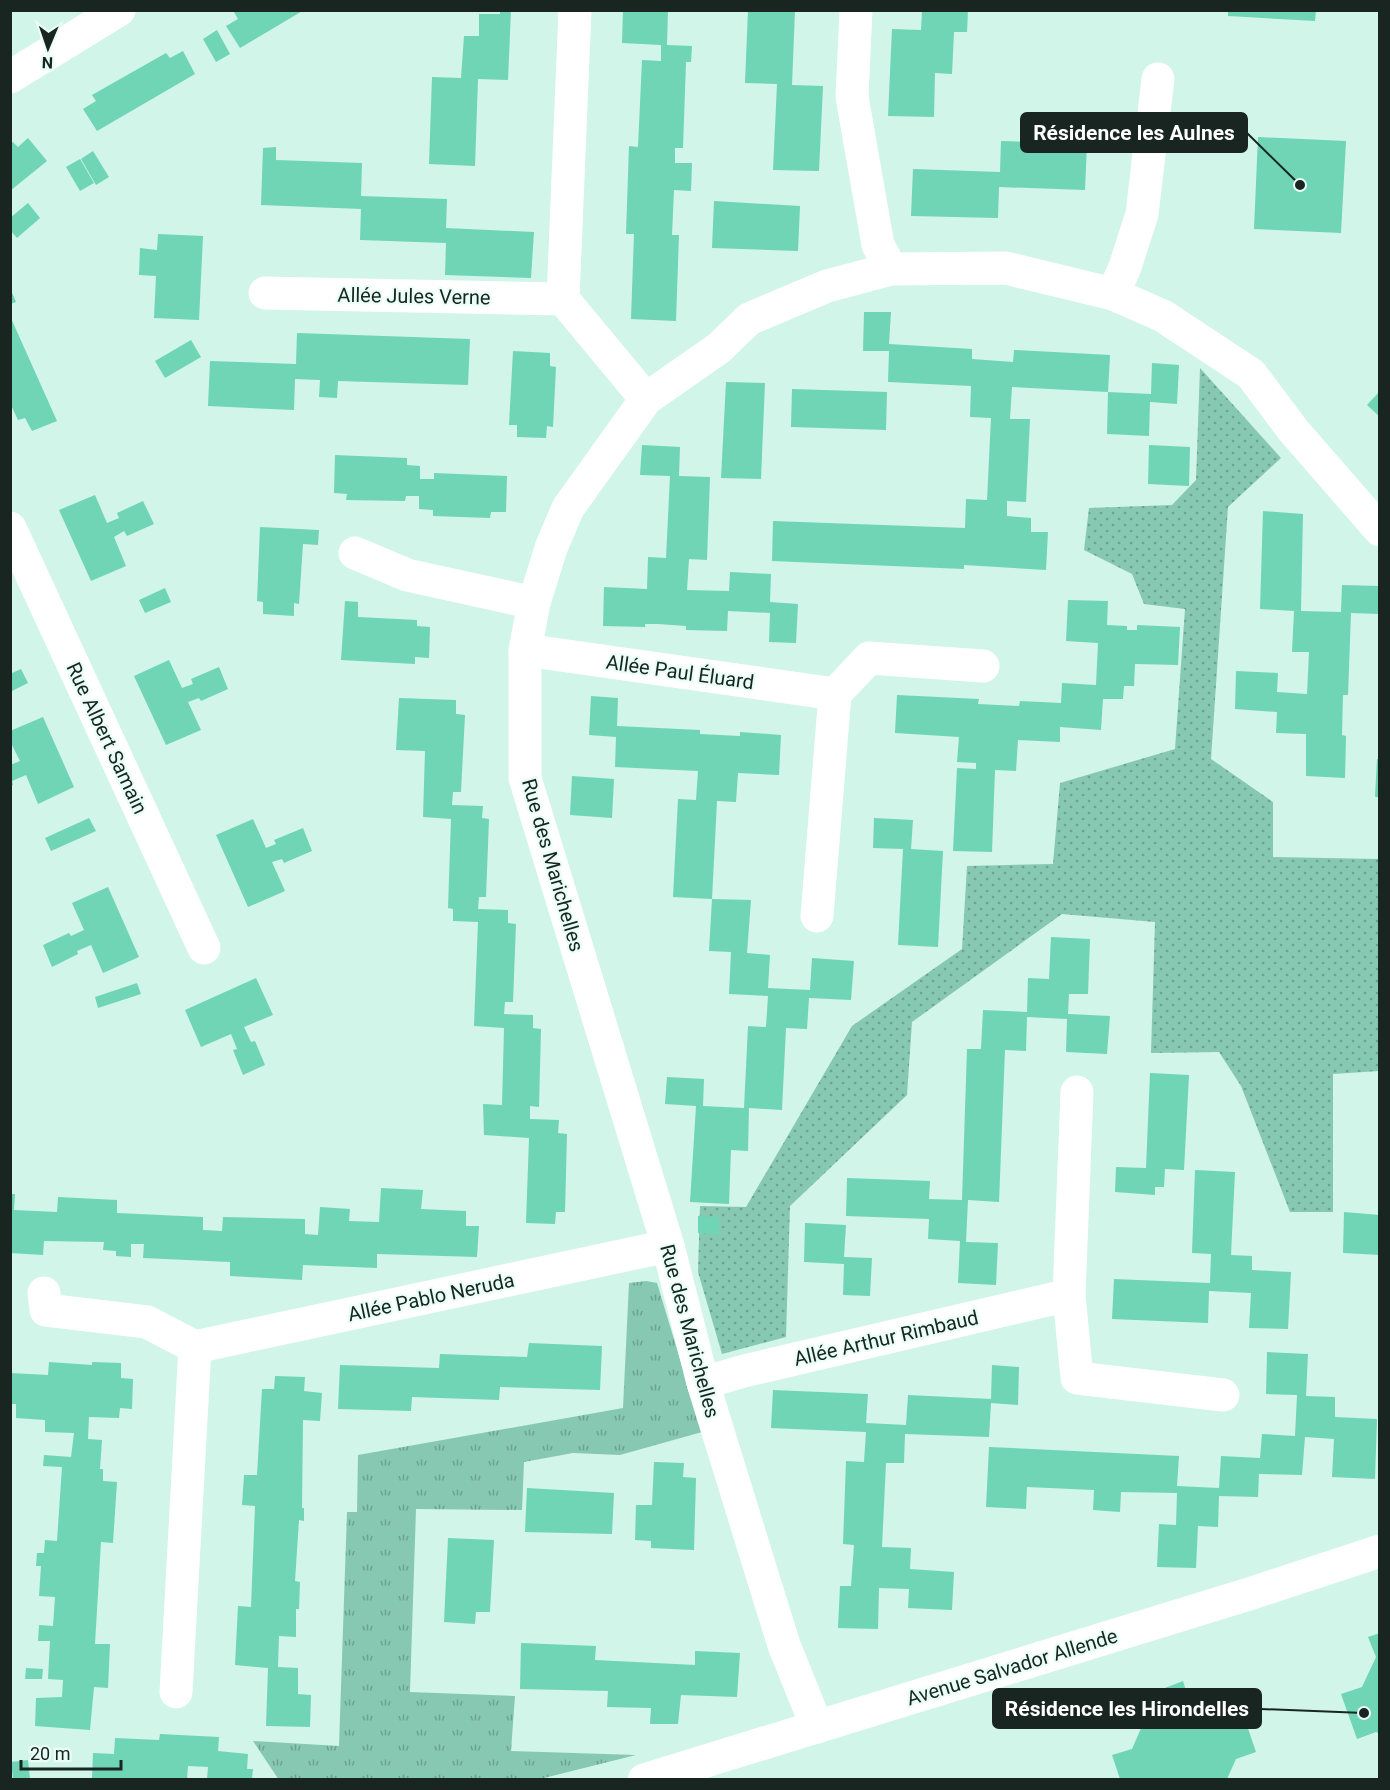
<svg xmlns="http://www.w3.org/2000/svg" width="1390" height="1790" font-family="Roboto,sans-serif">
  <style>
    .grass { fill: url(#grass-dots) }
    .park { fill: url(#park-tufts) }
    .building { fill: #6fd5b5 }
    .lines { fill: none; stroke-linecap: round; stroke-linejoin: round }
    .minor { stroke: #fff; stroke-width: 33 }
    .labels { text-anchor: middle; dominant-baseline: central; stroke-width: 4.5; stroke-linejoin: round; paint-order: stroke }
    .street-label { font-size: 20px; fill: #182520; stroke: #e9fef6 }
    .leader { fill: none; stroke: #182520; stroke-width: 2 }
    .callout-dot { fill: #182520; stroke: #e9fef6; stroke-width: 2 }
    .callout { fill: #182520; stroke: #182520; stroke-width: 2 }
    .callout-label { font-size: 21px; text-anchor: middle; font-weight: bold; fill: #fff }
  </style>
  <defs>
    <pattern id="grass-dots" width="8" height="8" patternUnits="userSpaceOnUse" patternTransform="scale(1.5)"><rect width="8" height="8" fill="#87c8b2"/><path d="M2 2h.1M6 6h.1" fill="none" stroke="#6da290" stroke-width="1.8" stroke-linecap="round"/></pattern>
    <pattern id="park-tufts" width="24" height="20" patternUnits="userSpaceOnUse" patternTransform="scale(1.5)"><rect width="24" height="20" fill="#87c8b2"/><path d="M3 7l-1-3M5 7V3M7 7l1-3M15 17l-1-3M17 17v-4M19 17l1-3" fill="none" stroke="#6da290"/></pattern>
  </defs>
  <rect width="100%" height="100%" fill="#d1f5e8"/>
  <path class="grass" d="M1200,368L1281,458L1228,507L1211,759L1273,802V857L1379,859V1071L1333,1074V1212H1290L1241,1086L1219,1052L1151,1053L1155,922L1062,914L912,1022L907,1095L790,1206L786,1337L722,1354L698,1272L700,1206L746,1207L852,1026L962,949L967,866L1053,864L1060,783L1175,749L1185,609L1144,604L1132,574L1084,550L1089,508L1172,505L1196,480Z"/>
  <path class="park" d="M646,1281L657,1283L702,1432L620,1455L573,1453L524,1462L522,1510L416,1509L410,1692L515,1696L511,1751L636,1755L540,1779L279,1780L253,1741L339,1746L347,1512H357L358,1455L623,1408L629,1283Z"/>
  <g class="building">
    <path d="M236,10H304L240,48L226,26L238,19L234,12Z"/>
    <path d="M500,10H511L508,80L478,79L475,166L429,164L432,77L461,78L464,36H479V14H500Z"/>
    <path d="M623,10H668L667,45L692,46L691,62H686L683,148H675V163H692L691,191L674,190L672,235H679L676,321L631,319L634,234H626L629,146L638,147L642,60L661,61V45L622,43Z"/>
    <path d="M748,10H795L792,85L823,86L819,171L773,170L777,84L745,83Z"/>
    <path d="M922,10H968L967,32H954L952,74L935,73L934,117L888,116L892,29L921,30Z"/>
    <path d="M1228,10H1316L1315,21L1228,16Z"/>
    <path d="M217,30L230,54L216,62L203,39Z"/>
    <path d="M183,51L195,74L97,131L83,109L96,101L92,95L166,53L170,58Z"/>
    <path d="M1258,137L1346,141L1341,233L1254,229Z"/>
    <path d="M28,138L47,161L10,191V144L13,142L18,147Z"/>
    <path d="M1001,141L1087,144L1085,190L999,187L998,218L911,216L913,169L1000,172Z"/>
    <path d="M276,147V160L362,163L361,196L447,199L446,228L534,232L531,278L445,275L446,243L360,240L361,209L261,205L263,148Z"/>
    <path d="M93,151L109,177L96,185L81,159Z"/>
    <path d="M80,159L94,183L80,191L66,167Z"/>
    <path d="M714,201L800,206L798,251L712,248Z"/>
    <path d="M28,203L40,218L17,238L10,230V218Z"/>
    <path d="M158,234L203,236L199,320L154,318L156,276L139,275L140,248L157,250Z"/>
    <path d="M10,288L16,302L10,304Z"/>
    <path d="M864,312H891L889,344L972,349V359L1013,362L1014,350L1110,355L1108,392L1151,394L1152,363L1179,365L1177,404L1150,402L1149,436L1107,434L1108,392L1012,387L1010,419H1030L1026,502L1007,501V516L1031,518V532H1048L1046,570L964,565V569L772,561L773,521L965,528L966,499L987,500L991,418L970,417L971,386L888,382L889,351H863Z"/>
    <path d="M10,316L57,421L32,431L25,418L18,420L10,403Z"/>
    <path d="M297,333L470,339L468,385L338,381L337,398L319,397L320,380L295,379L294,410L208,406L210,361L296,364Z"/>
    <path d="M191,340L201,357L165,378L155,361Z"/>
    <path d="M513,351L550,353V366L556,367L553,427L547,426L546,438L517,437V425H509Z"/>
    <path d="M726,382L765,383L761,479L721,478Z"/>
    <path d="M792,389L887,392L886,430L791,427Z"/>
    <path d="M1380,391V417L1367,405Z"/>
    <path d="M642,445L680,447L679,476L710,477L707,560L689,559L687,590L729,591L730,572L771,574L770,602L798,604L796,643L769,642L770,613L728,611L727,631L686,630V626L658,624H645V627L603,626L604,587L647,589L648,557L666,558L670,476L640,475Z"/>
    <path d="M1149,445L1190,447L1189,486L1148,484Z"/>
    <path d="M335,455L407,458V465L420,466V479H434V473L507,476L506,512H491L490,518L433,516V510L419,509V496H406L405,501L346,500L347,494L334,493Z"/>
    <path d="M95,495L107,523L119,518L117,513L143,501L154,524L127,536L124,531L114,537L126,566L91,581L59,510Z"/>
    <path d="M1263,511L1303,514L1301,611L1341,612L1342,585L1380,586V614L1351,613L1348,695H1343L1342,735L1346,736L1345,778L1306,776V734L1276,733L1277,712L1235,709L1236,671L1278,673L1277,692L1307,694L1309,652H1292L1294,611L1260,609Z"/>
    <path d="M260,527L319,530L318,545L303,544L299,604L294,603V616L263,614V602L257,601Z"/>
    <path d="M165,588L171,602L145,613L139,600Z"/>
    <path d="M1068,600L1108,601L1107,625L1127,626V630H1137V625L1180,627L1178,665L1135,664L1134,686H1124L1123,699H1103L1101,730L1060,727V742L1018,740L1016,771L995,770L992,852L953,851L957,768L976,769V763L957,762L959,737L895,733L897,695L979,699L978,704L1019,706L1020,701L1061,703L1062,683L1096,685L1098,643L1066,641Z"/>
    <path d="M345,601L358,602V617L417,620V626L430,627L429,658L415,657V664L341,660Z"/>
    <path d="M169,660L182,688L193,684L191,679L219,667L228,689L201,701L199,698L188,702L201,730L166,745L134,676Z"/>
    <path d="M21,669L28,683L10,692V674Z"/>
    <path d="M591,696L618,698L617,726L700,730V734L740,736V732L781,735L779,775L738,773L736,802L717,801L712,899L673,897L678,799L696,800L698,771L615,767L616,737L589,735Z"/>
    <path d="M399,698L456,700V714L465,715L461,792H453L452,805L483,806L482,818L489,819L486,897H479L478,909L508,910V923L516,924L513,1002H505L504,1014L533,1015V1028L541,1029L539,1107L530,1106V1119L559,1120L558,1133L567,1134L565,1212H556L555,1224L526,1223L529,1138L484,1135L483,1104L502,1105L504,1028L474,1026L478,922L453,921V909L448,908L451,819L423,817L425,751L396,750Z"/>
    <path d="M43,717L74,787L38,804L26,775L12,781L13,785L10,786V765L20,761L10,741V731Z"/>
    <path d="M1377,759H1380V797H1375Z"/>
    <path d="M572,776L614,779L612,818L570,815Z"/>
    <path d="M89,818L96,831L51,851L45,838Z"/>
    <path d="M874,818L913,820L911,849L943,851L938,947L898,945L903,849L873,848Z"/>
    <path d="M253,819L266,848L276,844L274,840L303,828L312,851L284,863L282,859L272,862L285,891L248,907L216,835Z"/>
    <path d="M108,887L139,957L103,973L91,945L77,951L78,954L52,967L43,945L69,933L71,936L84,930L72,903Z"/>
    <path d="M712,899L751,900L747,953L770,955L768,988L810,990L812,958L854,961L851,1000L809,998L807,1029L786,1028L782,1110L749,1108L748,1151L731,1150L729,1204L690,1202L696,1106L665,1104L667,1077L704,1079L703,1106L744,1108L748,1026L766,1027L768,996L729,994L731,952L709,951Z"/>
    <path d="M1051,937L1090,939L1088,994H1069L1068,1014L1110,1016L1107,1054L1066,1052L1067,1019L1027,1017L1026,1051L1005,1050L999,1202L968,1200L966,1242L998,1243L996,1285L958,1283L960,1241L928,1239L929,1219L846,1216L847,1178L930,1181L929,1199L962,1200L967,1049H981L983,1010L1027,1012L1028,978L1049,979Z"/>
    <path d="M256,978L273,1015L244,1027L251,1042L255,1041L265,1065L243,1075L233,1050L237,1049L231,1034L201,1047L185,1010Z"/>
    <path d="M137,983L141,994L98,1008L95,997Z"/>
    <path d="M1150,1073L1189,1075L1184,1170L1165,1169L1164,1187H1155V1195L1115,1192L1116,1167L1146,1168Z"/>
    <path d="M1195,1170L1235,1172L1231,1255L1252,1256V1270L1291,1272L1288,1329L1249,1328L1251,1293L1209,1291L1208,1323L1112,1319L1114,1279L1210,1283L1211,1254L1192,1253Z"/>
    <path d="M381,1188L423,1190L421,1209L466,1211V1226H479L477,1257L377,1254V1268L303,1265L302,1280L230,1276V1262L143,1258L144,1244H131V1257L116,1256V1251L103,1250L104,1242L44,1241L43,1255L10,1253V1194H15L14,1210L57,1212L58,1197L117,1200V1213L203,1217V1230L222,1231L223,1217L305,1219V1234L318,1235L320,1207L350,1209L349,1221L379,1222Z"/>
    <path d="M1344,1212L1380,1215V1255L1343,1253Z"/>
    <path d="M698,1216L719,1217V1235L698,1233Z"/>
    <path d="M805,1223L846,1225L844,1257L872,1258L870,1296L843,1295L844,1264L804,1262Z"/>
    <path d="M529,1343L602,1346L600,1390L500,1387L499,1400L412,1397L411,1411L338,1409L340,1365L439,1368L440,1354L527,1357Z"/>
    <path d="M1267,1352L1308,1354L1306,1396L1335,1397V1417L1377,1419L1375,1479L1332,1477L1334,1439L1305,1437L1302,1475L1259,1474L1258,1497L1219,1496L1218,1527L1198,1526L1196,1568L1157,1567L1159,1524L1176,1525L1177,1493L1121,1492L1120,1512L1093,1510L1094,1490L1027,1487L1026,1509L986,1507L989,1447L1179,1456L1177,1486L1219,1488L1221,1456L1260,1458L1262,1434L1295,1436L1297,1395L1266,1394Z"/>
    <path d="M49,1362L92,1365V1362L121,1363V1378L133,1379L132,1409L120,1408L119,1418L89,1417L88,1439L102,1440L100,1469H103V1481L117,1482L113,1543L101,1542L95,1644H110L108,1688L94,1687L90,1730L35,1726L36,1698L62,1697L63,1680L48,1679L50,1641H38L39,1625L53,1626L55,1597L39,1596L41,1566H36L37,1553H44L45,1540L57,1541L62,1467L43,1466L44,1455L71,1457L74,1433L45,1432V1420L16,1418V1404H10V1373L48,1375Z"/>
    <path d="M992,1365L1019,1367L1018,1405L991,1403L989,1437L905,1434L904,1463H886L882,1547L911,1548L910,1569L954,1572L952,1610L908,1608L909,1589L879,1588L878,1629L838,1628L840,1586H851L854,1545L843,1544L846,1461L864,1462L866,1432L771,1428L773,1390L868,1394L866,1423L906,1425L908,1395L991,1399Z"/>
    <path d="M275,1376L305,1377L304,1391L322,1393L320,1421L303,1420L302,1508H304V1521L299,1520L295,1581L300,1582L299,1609H296V1637L279,1636L278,1667L298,1668V1694L311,1695L310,1727L266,1726L268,1668L235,1665L238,1606L251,1607L255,1506L242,1505L244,1475H257L262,1389H274Z"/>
    <path d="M654,1462L684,1463L683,1477L696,1478L694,1550L651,1548V1541L635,1540L636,1505H652Z"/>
    <path d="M527,1488L614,1493L612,1534L525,1532Z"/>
    <path d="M448,1538L494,1540L490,1612H476L475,1624L444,1622Z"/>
    <path d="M1380,1633V1734L1376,1732L1357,1739L1341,1694L1362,1687L1376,1657L1368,1637Z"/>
    <path d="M521,1643L596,1646L595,1660L695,1665V1651L740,1653L737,1697L681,1695L678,1724H650L651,1708L607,1707L608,1691L520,1689Z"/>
    <path d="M26,1668L43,1669L42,1679H25Z"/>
    <path d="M1183,1681L1190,1703L1219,1716L1241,1708L1256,1752L1236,1759L1227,1779H1120L1112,1755L1132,1749L1146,1717L1139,1698Z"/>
    <path d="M160,1734L219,1737L218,1751L248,1754L247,1769H253L252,1779H207L208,1767L188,1766L187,1779H92L93,1753L114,1754L115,1738L159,1740Z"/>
    <path d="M28,1760L30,1779H13L11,1762Z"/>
  </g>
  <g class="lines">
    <g class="minor">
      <path d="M575,10L563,299L646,399"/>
      <path d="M856,10L852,97L878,245L891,269"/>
      <path d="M10,77L119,10"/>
      <path d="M265,293L563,299"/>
      <path d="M1113,294L1125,267L1142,214L1158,79"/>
      <path d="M10,528L204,948"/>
      <path d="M355,553L407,575L534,603"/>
      <path d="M525,650L835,694"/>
      <path d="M817,916L835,694L869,658L983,666"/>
      <path d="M44,1293L46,1310L147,1322L195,1347L668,1246"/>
      <path d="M1069,1295L1077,1092"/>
      <path d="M703,1383L744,1371L1069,1295L1077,1378L1223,1395"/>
      <path d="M176,1692L195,1347"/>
      <path d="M817,1727L784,1645L765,1584L703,1383L668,1246L525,778V650L534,603L551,548L568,508L646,399L719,348L749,319L827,286L891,269L1006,268L1113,294L1163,316L1251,374L1293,430L1380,530"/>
      <path d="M644,1780L1249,1594L1380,1551"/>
    </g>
  </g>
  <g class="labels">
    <g class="street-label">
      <text transform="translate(414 296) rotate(1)">Allée Jules Verne</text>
      <text transform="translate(680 672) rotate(8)">Allée Paul Éluard</text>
      <text transform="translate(107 738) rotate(65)">Rue Albert Samain</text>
      <text transform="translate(553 865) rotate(74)">Rue des Marichelles</text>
      <text transform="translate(431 1297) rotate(-12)">Allée Pablo Neruda</text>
      <text transform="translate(690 1331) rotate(75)">Rue des Marichelles</text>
      <text transform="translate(886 1338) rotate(-13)">Allée Arthur Rimbaud</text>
      <text transform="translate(1012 1667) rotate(-17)">Avenue Salvador Allende</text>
    </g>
  </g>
  <path class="leader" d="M1300 185L1247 133M1364 1713L1261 1709"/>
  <g class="callout-dot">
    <circle cx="1300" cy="185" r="6"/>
    <circle cx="1364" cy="1713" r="6"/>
  </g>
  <g class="callout">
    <rect x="1021" y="113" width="226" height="39" rx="6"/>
    <rect x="993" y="1689" width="268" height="39" rx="6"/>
  </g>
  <g class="callout-label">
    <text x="1134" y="140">Résidence les Aulnes</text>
    <text x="1127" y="1716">Résidence les Hirondelles</text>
  </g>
  <rect width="1390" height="1790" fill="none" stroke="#182520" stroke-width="24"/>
  <g transform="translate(48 48) rotate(182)" stroke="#e9fef6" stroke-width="4.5" paint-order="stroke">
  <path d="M0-4.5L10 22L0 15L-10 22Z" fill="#182520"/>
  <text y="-9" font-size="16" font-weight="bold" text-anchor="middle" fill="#182520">N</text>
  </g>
  <path d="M21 1760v9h100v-9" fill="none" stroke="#182520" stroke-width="3"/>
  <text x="30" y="1760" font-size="18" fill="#182520" stroke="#e9fef6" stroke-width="4.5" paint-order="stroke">20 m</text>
</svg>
